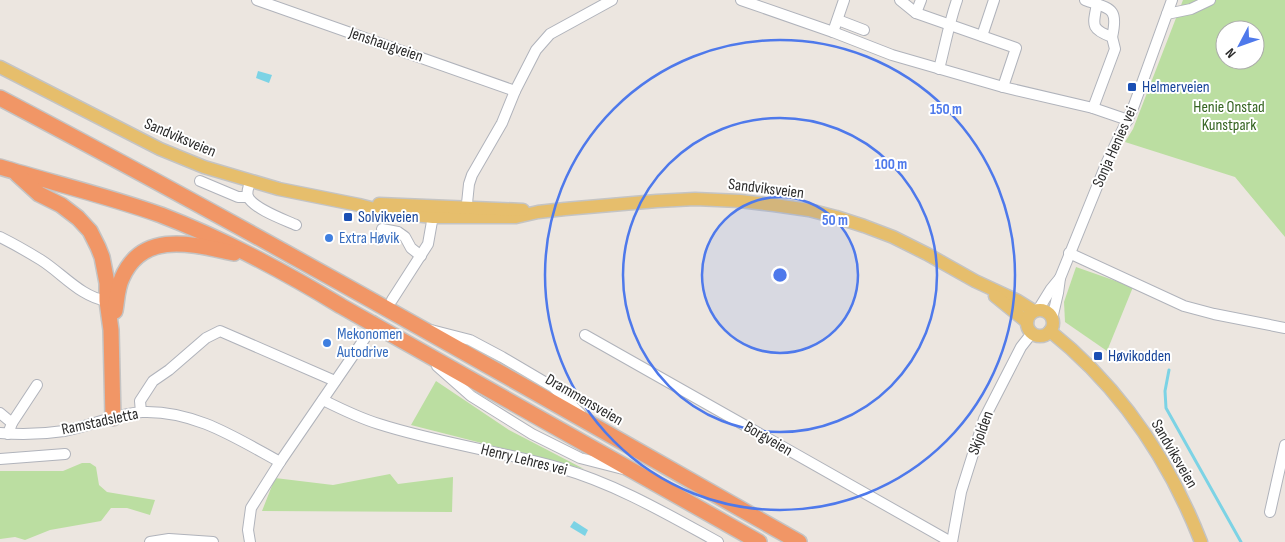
<svg xmlns="http://www.w3.org/2000/svg" width="1285" height="542" font-family="'Sofia Sans Condensed',sans-serif">
  <style>
    .green { fill: #bbdea1; fill-rule: evenodd }
    .water { fill: #7cd3e5 }
    .lines { fill: none; stroke-linecap: round; stroke-linejoin: round }
    .stream { stroke: #7cd3e5; stroke-width: 3 }
    .minor-tunnel { stroke: #c6c1bc; stroke-width: 10; stroke-dasharray: 10 5; stroke-linecap: butt }
    .minor-casing { stroke: #b0b3bb; stroke-width: 12 }
    .major-casing { stroke: #c4c4c4; stroke-width: 15 }
    .highway-casing { stroke: #c4c4c4; stroke-width: 18 }
    .minor { stroke: #fff; stroke-width: 10 }
    .major { stroke: #e6be6c; stroke-width: 12 }
    .highway { stroke: #f19666; stroke-width: 15 }
    .ring { fill: none; stroke: #4e79eb; stroke-width: 2.5 }
    .transit-dot { fill: #1a4fb4; stroke: #fff; stroke-width: 2 }
    .shop-dot { fill: #3f7fe0; stroke: #fff; stroke-width: 2 }
    .labels { text-anchor: middle; dominant-baseline: central; stroke-width: 4; stroke-linejoin: round; paint-order: stroke }
    .street-label { font-size: 16px; fill: #2c2c2c; stroke: #fff }
    .transit-label { font-size: 16px; fill: #164399; stroke: #fff; text-anchor: start }
    .park-label { font-size: 16px; fill: #356421; stroke: #fff }
    .shop-label { font-size: 16px; fill: #366cbe; stroke: #fff; text-anchor: start }
    .centre { fill: #4e79eb; stroke: #fff; stroke-width: 2.5 }
    .ring-label { font-size: 15px; text-anchor: middle; font-weight: bold; fill: #4e79eb; stroke: #fff; stroke-width: 4; stroke-linejoin: round; paint-order: stroke }
  </style>
  <rect width="100%" height="100%" fill="#ece6e0"/>
  <g class="green">
    <path d="M1183,0H1285V237L1235,177L1125,142L1133,129ZM1225,30H1255V60H1225Z"/>
    <path d="M1076,267L1133,287L1107,351L1065,322L1064,302Z"/>
    <path d="M436,381L509,430L584,469L411,425Z"/>
    <path d="M82,463H90L96,467L99,485L107,492L155,500L150,515L127,508H111L101,521L50,530L25,540L15,537L0,539V471H63Z"/>
    <path d="M390,474L398,484L453,477L452,512L262,511L275,478L333,485Z"/>
  </g>
  <g class="water">
    <path d="M258,71L272,75L269,83L256,78Z"/>
    <path d="M574,521L588,530L585,536L570,527Z"/>
  </g>
  <g class="lines">
    <path class="stream" d="M1169,370L1165,391L1166,408L1241,542"/>
    <path class="minor-tunnel" d="M365,338L388,305"/>
    <g class="minor-casing">
      <g id="minor">
        <path d="M257,0L515,91"/>
        <path d="M741,0L833,32L892,55L1003,87L1093,108L1128,120"/>
        <path d="M900,0L916,13L1016,48L1003,87"/>
        <path d="M1085,0C1110,9 1119,7 1112,37"/>
        <path d="M916,13L921,0"/>
        <path d="M1167,14L1191,9L1210,0"/>
        <path d="M838,20L864,30"/>
        <path d="M833,32L844,0"/>
        <path d="M982,36L994,0"/>
        <path d="M939,69C945,46 949,23 957,0"/>
        <path d="M1093,108L1115,49L1112,37C1090,29 1093,25 1097,4"/>
        <path d="M200,181L238,197H248"/>
        <path d="M250,182C249,186 246,192 248,197C254,209 285,220 296,225"/>
        <path d="M466,213L469,184L472,175L502,123L515,91L536,50L550,34L612,0"/>
        <path d="M382,229L398,232L405,237L411,248L421,256"/>
        <path d="M0,237C14,244 28,252 41,260C63,274 81,297 107,301"/>
        <path d="M1069,253L1184,306L1214,314L1285,328"/>
        <path d="M392,300L428,244L434,210"/>
        <path d="M1038,310L1051,289L1060,278"/>
        <path d="M1052,319L1058,293L1060,278L1107,162L1133,108L1172,0"/>
        <path d="M431,330L470,340L502,357L553,387L580,413"/>
        <path d="M585,335L951,542"/>
        <path d="M437,366L471,396L532,434L580,458L623,469"/>
        <path d="M323,400C341,409 359,418 379,424C438,443 500,451 560,468C616,484 667,514 718,542"/>
        <path d="M141,412L140,401L153,381L169,370L206,338L220,331L335,381"/>
        <path d="M0,413L12,423"/>
        <path d="M0,433C21,435 44,434 64,431C90,426 116,414 142,412C194,410 236,438 280,462"/>
        <path d="M8,434L12,423L37,385"/>
        <path d="M0,459L65,454"/>
        <path d="M1270,512L1285,445"/>
        <path d="M150,542L169,539L213,542"/>
        <path d="M250,542L248,530L251,508L280,462L365,338"/>
        <path d="M952,542L961,492L984,419L1021,347L1032,333"/>
      </g>
    </g>
    <g class="major-casing">
      <g id="major">
        <path d="M0,67L160,149L204,167L279,189L359,205L386,212L433,217H516L538,212L565,209L657,201L695,199L740,201L774,205L809,210L836,217L864,226L893,237L927,254L975,281L1018,301L1034,311"/>
        <path d="M379,204L523,210"/>
        <path d="M995,296L1027,322"/>
        <circle cx="1040" cy="323" r="13"/>
        <path d="M1050,331C1119,386 1169,460 1201,542"/>
      </g>
    </g>
    <g class="highway-casing">
      <g id="highway">
        <path d="M0,98C270,240 534,392 799,542"/>
        <path d="M0,167C53,183 108,196 161,215C226,240 282,270 341,306L759,542"/>
        <path d="M17,174L39,194L61,205L78,218L90,231L98,247L102,257L107,283V301L111,330L113,418"/>
        <path d="M115,311C117,300 117,288 122,278C143,229 195,245 234,253"/>
      </g>
    </g>
    <use href="#minor" class="minor"/>
    <use href="#major" class="major"/>
    <use href="#highway" class="highway"/>
  </g>
  <circle cx="780" cy="275" r="78" fill="#4e79eb" fill-opacity=".12"/>
  <g class="ring">
    <circle cx="780" cy="275" r="78"/>
    <circle cx="780" cy="275" r="157"/>
    <circle cx="780" cy="275" r="235"/>
  </g>
  <g class="transit-dot">
    <rect x="1127" y="82" width="10" height="10" rx="2.5"/>
    <rect x="343" y="212" width="10" height="10" rx="2.5"/>
    <rect x="1093" y="351" width="10" height="10" rx="2.5"/>
  </g>
  <g class="shop-dot">
    <circle cx="329" cy="238" r="5"/>
    <circle cx="327" cy="343" r="5"/>
  </g>
  <g class="labels">
    <g class="street-label">
      <text transform="translate(386 45) rotate(19)">Jenshaugveien</text>
      <text transform="translate(180 138) rotate(23)">Sandviksveien</text>
      <text transform="translate(1115 147) rotate(-66)">Sonja Henies vei</text>
      <text transform="translate(766 189) rotate(7)">Sandviksveien</text>
      <text transform="translate(584 400) rotate(30)">Drammensveien</text>
      <text transform="translate(100 422) rotate(-12)">Ramstadsletta</text>
      <text transform="translate(981 433) rotate(-70)">Skjolden</text>
      <text transform="translate(768 439) rotate(30)">Borgveien</text>
      <text transform="translate(1174 454) rotate(60)">Sandviksveien</text>
      <text transform="translate(524 460) rotate(14)">Henry Lehres vei</text>
    </g>
    <g class="transit-label">
      <text x="1142" y="87">Helmerveien</text>
      <text x="358" y="217">Solvikveien</text>
      <text x="1108" y="356">Høvikodden</text>
    </g>
    <g class="park-label">
      <text x="1229" y="107">Henie Onstad<tspan x="1229" dy="18">Kunstpark</tspan></text>
    </g>
    <g class="shop-label">
      <text x="339" y="238">Extra Høvik</text>
      <text x="337" y="334">Mekonomen<tspan x="337" dy="18">Autodrive</tspan></text>
    </g>
  </g>
  <circle cx="780" cy="275" r="8" class="centre"/>
  <g class="ring-label">
    <text x="946" y="114">150 m</text>
    <text x="891" y="169">100 m</text>
    <text x="835" y="225">50 m</text>
  </g>
  <g transform="translate(1240 45) rotate(229)"><circle r="24" fill="#ffffff" stroke="#ababab"/>
  <path d="M0-4L9 19L0 12L-9 19Z" fill="#4e79eb"/>
  <text y="-8" font-size="14" font-weight="bold" text-anchor="middle" fill="#2c2c2c">N</text>
  </g>
</svg>
